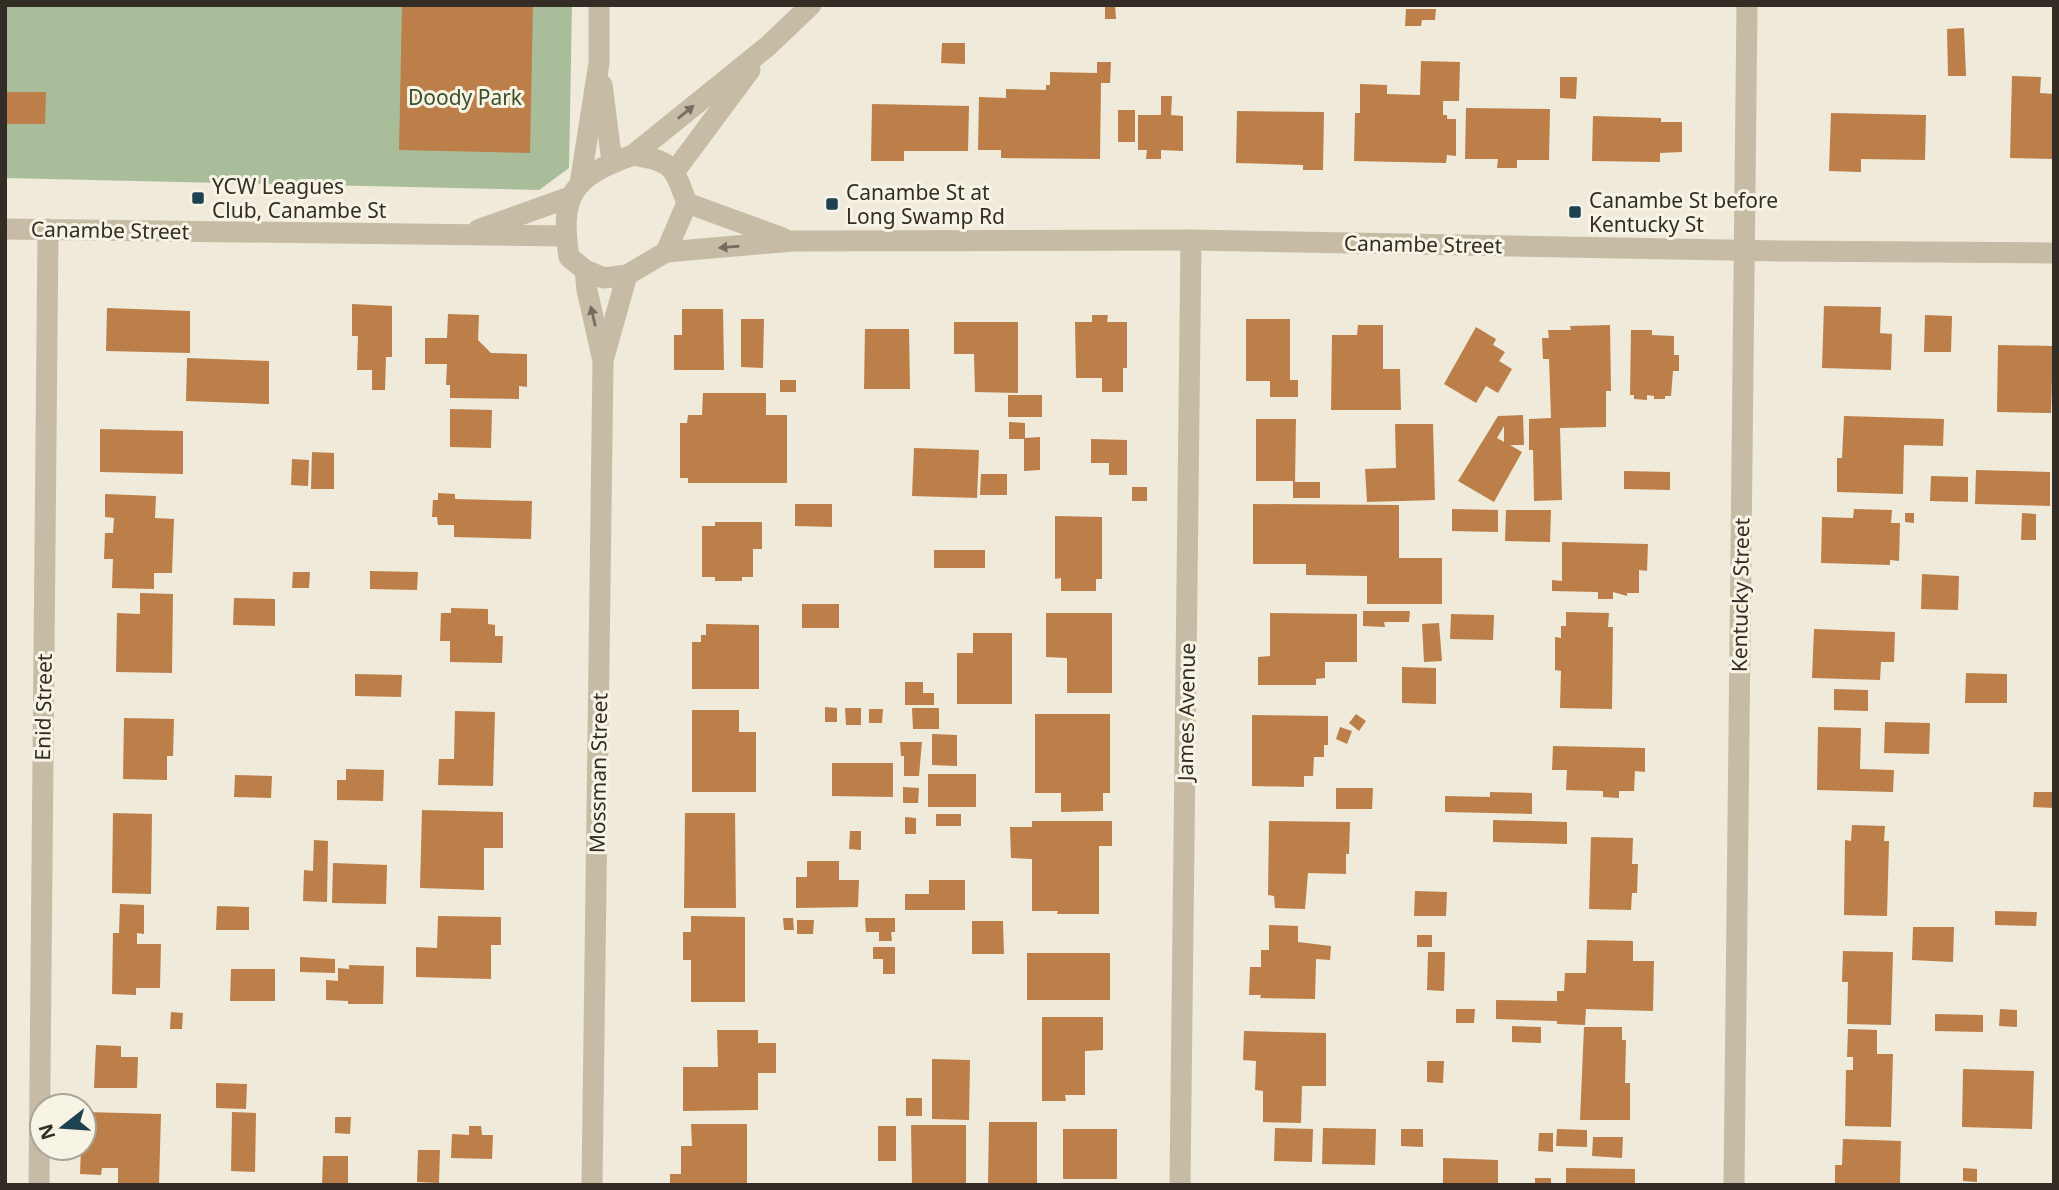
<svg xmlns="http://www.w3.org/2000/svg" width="2059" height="1190" font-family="'Noto Sans',sans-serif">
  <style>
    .green { fill: #a9bd9a }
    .building { fill: #bd7f49; fill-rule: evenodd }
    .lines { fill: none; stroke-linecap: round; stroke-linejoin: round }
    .minor { stroke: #c6bca6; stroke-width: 21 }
    .oneway { fill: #756d60 }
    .poi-dot { fill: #1f4251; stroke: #f7f3e5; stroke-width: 2.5 }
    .labels { text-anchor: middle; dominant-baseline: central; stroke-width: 6; stroke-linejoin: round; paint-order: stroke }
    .park-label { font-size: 21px; fill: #3a4f2c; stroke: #f7f3e5 }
    .poi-label { font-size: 21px; fill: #332d26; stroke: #f7f3e5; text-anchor: start }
    .street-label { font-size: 21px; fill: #332d26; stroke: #f7f3e5 }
  </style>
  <rect width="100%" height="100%" fill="#efead9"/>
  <path class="green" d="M5,5H572L569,168L539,190L5,178Z"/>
  <g class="building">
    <path d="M402,5H533L530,153L399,150Z"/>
    <path d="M1105,5H1115L1116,19H1105Z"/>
    <path d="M1406,9H1436L1435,20H1422L1421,26H1405Z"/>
    <path d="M1964,28L1966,76H1948L1947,29Z"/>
    <path d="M942,43H965V64L941,63Z"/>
    <path d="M1421,61L1460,62L1459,101H1443V115H1447V119H1456V156L1447,155L1446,163L1354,161L1355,113H1360V84L1387,85V94L1420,95Z"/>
    <path d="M1097,62H1111L1110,83H1101L1100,159L1001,158V150H978L979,97L1006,98V89L1046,90V85H1050V72L1097,73Z"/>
    <path d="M2012,76L2041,77L2040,93L2054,94V159L2010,158Z"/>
    <path d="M1560,77H1577L1576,99L1560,98Z"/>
    <path d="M5,92H46L45,124H5Z"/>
    <path d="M1161,96H1172L1171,115L1183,116V151L1161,150V159H1146L1147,150H1138V115H1161Z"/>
    <path d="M872,104L969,106L968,151H904V161H871Z"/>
    <path d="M1466,108L1550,109L1549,160H1517V168H1497L1498,159H1465Z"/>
    <rect x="1118" y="110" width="17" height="32"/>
    <path d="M1237,111L1324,112L1323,170H1303V165L1236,163Z"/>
    <path d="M1831,113L1926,115L1925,160L1861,159V172L1829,171Z"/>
    <path d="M1593,116L1661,118V122H1682V152L1660,153V162L1592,161Z"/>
    <path d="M352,304L392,306V357H386L385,390H372V370H357L358,336H352Z"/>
    <path d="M1824,306L1881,307L1880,333L1892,334L1891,370L1822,368Z"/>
    <path d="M107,308L190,311V353L106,351Z"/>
    <path d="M682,309H723L724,370H674V335H682Z"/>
    <path d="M448,314L479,315L478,340L491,353L527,354V387L519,386V399L450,398V385H446L447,364H425V338H447Z"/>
    <path d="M1092,315H1108L1107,322H1127V368H1123V392H1102V378H1076L1075,322H1092Z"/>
    <path d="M1925,315L1952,316L1951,352H1924Z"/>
    <path d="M741,319H764L763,368L741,367Z"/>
    <path d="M1246,319H1290V380H1298V397H1270V381H1246Z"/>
    <path d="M954,322H1018V393L975,392L974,354H954Z"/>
    <path d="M1358,325H1383V369H1400L1401,410H1331L1332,335H1357Z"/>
    <path d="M1610,325L1611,391H1606V427L1560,428L1562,500L1534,501L1533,450H1529V419L1551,418L1549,359H1543L1542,338H1549L1548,330H1571L1570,326Z"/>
    <path d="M1476,327L1496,339L1493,345L1505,352L1499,361L1512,369L1498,393L1486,386L1476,403L1444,384Z"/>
    <path d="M865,329H909L910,389H864Z"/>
    <path d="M1631,330H1652V335L1674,336V355H1679V371H1673L1671,396H1665V399H1654V396L1647,395V400L1634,399V395H1630Z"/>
    <path d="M1998,345L2053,346L2051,413L1997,412Z"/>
    <path d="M187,358L269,361V404L186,401Z"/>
    <rect x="780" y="380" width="16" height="12"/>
    <path d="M703,393H766V415H787V483H688V478H680V423H687L688,415H702Z"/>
    <rect x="1008" y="395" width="34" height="22"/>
    <path d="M450,409L492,410L491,448L450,447Z"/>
    <path d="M1523,415L1524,445H1510L1522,452L1494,502L1458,481L1498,416ZM1504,426V442L1497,438Z"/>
    <path d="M1844,416L1944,419L1943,446L1904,445L1903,494L1837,492V458H1842Z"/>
    <path d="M1256,419H1296L1295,482H1320V498H1293V481H1256Z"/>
    <path d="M1009,422L1025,423V438L1040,437V470L1024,471V439H1009Z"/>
    <path d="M1395,424H1433L1435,500L1367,502L1365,469L1396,468Z"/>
    <path d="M100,429L183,431V474L100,472Z"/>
    <path d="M1091,439L1127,440V475H1109V463H1091Z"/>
    <path d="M914,448L979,450L977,498L912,496Z"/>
    <path d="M312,452L334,453V489H311Z"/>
    <path d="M292,459L309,460L308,486L291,485Z"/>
    <path d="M1976,470L2050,472V506L1975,504Z"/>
    <path d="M1624,471L1670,472V490L1624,489Z"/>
    <path d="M981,474H1007V495H980Z"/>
    <path d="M1931,476L1968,477V502L1930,501Z"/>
    <rect x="1132" y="487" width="15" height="14"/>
    <path d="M438,493L455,494V499L532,501L531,539L454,537V525H438L437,517H432L433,500H438Z"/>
    <path d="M105,494L156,496L155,518L174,519L172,573H154V589L112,588L113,559H104L105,533H113L114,518L105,517Z"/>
    <path d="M795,504H832V527L795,526Z"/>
    <path d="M1253,504L1399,505V558H1442V604H1367V576L1306,575V564H1253Z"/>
    <path d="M1452,509L1498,510V532L1452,531Z"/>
    <path d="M1854,509L1892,510L1891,523H1900L1899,561L1890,560V565L1821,563L1822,517L1853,518Z"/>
    <path d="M1506,510H1551L1550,542L1505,541Z"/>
    <path d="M1905,513H1914V523L1905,522Z"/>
    <path d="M2022,513L2036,514V540H2021Z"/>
    <path d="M1055,516L1102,517V579H1096V591H1061V578L1055,579Z"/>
    <path d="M715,522H762V549H753V577H742V581H715V577H702V526H715Z"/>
    <path d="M1562,542L1648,544L1647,571L1639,570V593H1627V596L1613,592V599H1598V592L1552,591V580L1562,581Z"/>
    <rect x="934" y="550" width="51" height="18"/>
    <path d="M370,571L418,572L417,590L370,589Z"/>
    <path d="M293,572H310L309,588H292Z"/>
    <path d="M1922,574L1959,576L1958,610L1921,609Z"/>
    <path d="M140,593L173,594L172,673L116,672L117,613L140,614Z"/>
    <path d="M234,598L275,599V626L233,625Z"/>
    <rect x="802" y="604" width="37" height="24"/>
    <path d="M451,608L488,609V624L495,625V636H503L502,663L450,662V641H440L441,613H451Z"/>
    <path d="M1363,611H1410L1409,622H1384L1385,627L1363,626Z"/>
    <path d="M1566,612L1609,613L1608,627H1613L1612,709L1560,708L1561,671L1555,670V637L1561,638V626H1566Z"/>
    <path d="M1046,613H1112V693H1067V658L1046,657Z"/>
    <path d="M1270,613L1357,614V662H1325V678L1316,679V685H1258V657L1270,656Z"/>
    <path d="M1451,614L1494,615L1493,640L1450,639Z"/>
    <path d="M1439,623L1442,661L1424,662L1422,624Z"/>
    <path d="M706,624L759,625V689H692V642H701V635H706Z"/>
    <path d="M1814,629L1895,632L1894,662H1881L1880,680L1812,678Z"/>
    <path d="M973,633H1012V704H957V653H973Z"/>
    <path d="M1402,667L1436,668V704L1402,703Z"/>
    <path d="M1966,673L2007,674V703H1965Z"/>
    <path d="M355,674L402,675L401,697L355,696Z"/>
    <path d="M905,682H923V693H934V705H905Z"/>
    <path d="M1834,689L1868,690V711L1834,710Z"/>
    <path d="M825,707L837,708V722H825Z"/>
    <path d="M845,708H861V725H846Z"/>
    <path d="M912,708H939V729H913Z"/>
    <path d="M869,709H883L882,723H869Z"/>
    <path d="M692,710H739V732H756V792H692Z"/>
    <path d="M455,711L495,712L493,786L438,785L439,759H454Z"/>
    <path d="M1035,714H1110V793H1103V811L1061,812V793H1035Z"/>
    <path d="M1356,714L1366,721L1359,731L1349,723Z"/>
    <path d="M1252,715L1328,716V745H1324V757H1314L1313,776H1304V787L1252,786Z"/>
    <path d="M124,718L174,719L173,756H167V780L123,779Z"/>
    <path d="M1885,722L1930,723L1929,754L1884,753Z"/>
    <path d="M1340,727L1352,731L1347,744L1336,739Z"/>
    <path d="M1818,727L1861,728L1860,769L1894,770L1893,792L1817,790Z"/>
    <path d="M932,734L957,735V766L932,765Z"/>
    <path d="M900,742H922L919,776H904V756H901Z"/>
    <path d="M1553,746L1645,748V772L1635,771L1634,791H1619V798L1603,797V791L1566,790L1567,770H1552Z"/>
    <path d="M832,763H893V797L832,796Z"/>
    <path d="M346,769L384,770L383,801L337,800V780H346Z"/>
    <rect x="928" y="774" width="48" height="33"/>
    <path d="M235,775L272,776L271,798L234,797Z"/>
    <path d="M903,787L919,788L918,803H903Z"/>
    <path d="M1336,788H1373L1372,809H1336Z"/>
    <path d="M1490,792L1532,793V814L1445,812V796L1490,797Z"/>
    <path d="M2034,792H2054V808L2033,807Z"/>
    <path d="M422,810L503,812V848H484V890L420,888Z"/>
    <path d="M113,813L152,814L151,894L112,893Z"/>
    <path d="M685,813H735L736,908H684Z"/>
    <rect x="936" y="814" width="25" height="12"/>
    <path d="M905,817L916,818V834H905Z"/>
    <path d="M1493,820L1567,822V844L1493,842Z"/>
    <path d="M1032,821H1112V846H1099V914H1057L1058,911H1032V859L1011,858L1010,827H1032Z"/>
    <path d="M1269,821L1350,822L1349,854H1346V874L1308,873L1305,909L1275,908L1274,896L1268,895Z"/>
    <path d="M1852,825L1885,826L1884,841H1889L1887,916L1844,915L1845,840L1851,841Z"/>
    <path d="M850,831H861V850L849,849Z"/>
    <path d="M1591,837L1633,838L1632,864H1638L1637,893H1632L1631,910L1589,909Z"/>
    <path d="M314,840L328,841L327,902L303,901L304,870L313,871Z"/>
    <path d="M807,861H839V880H859L858,907L796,908V877H807Z"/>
    <path d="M333,863L387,865L386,904L332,903Z"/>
    <path d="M929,880H965V910H905V894H929Z"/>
    <path d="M1415,891L1447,892L1446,916H1414Z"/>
    <path d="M120,904L144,905V934L137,933V944H161L160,988H136V995L112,994L113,933H119Z"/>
    <path d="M217,906L249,907V930H216Z"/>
    <path d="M1995,911L2037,912L2036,926L1995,925Z"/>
    <path d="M438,916L501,917V945H491V979L416,977V947L437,948Z"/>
    <path d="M691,916L745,917V1002H691V960H683V932H691Z"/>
    <path d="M783,918H793L794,930H784Z"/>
    <path d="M865,918H895V932H891L892,941H879V932H866Z"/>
    <path d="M797,920H814L813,934H797Z"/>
    <path d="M972,921H1003L1004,954H972Z"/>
    <path d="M1269,925L1298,926V942L1331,946L1330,960L1316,959L1315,999L1260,998L1261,995H1249L1250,967H1261V950H1269Z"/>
    <path d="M1913,927H1954L1953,962L1912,960Z"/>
    <rect x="1417" y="935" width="15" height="12"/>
    <path d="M1587,940L1633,941V961H1654L1653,1011L1586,1009L1585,1025L1557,1024V1021L1496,1019V1000L1557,1001V991H1564L1565,973H1586Z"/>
    <path d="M873,947H895V974H883V959H873Z"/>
    <path d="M1843,951L1893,952L1891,1025L1847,1024L1848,982H1842Z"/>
    <path d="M1428,952H1445L1444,991L1427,990Z"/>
    <rect x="1027" y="953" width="83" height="47"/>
    <path d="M300,957L335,959V973L300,972Z"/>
    <path d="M349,965L384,966L383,1004H348V1001L326,1000V980L338,981V968L349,969Z"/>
    <path d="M231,969H275V1001H230Z"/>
    <path d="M1456,1009H1475L1474,1023H1456Z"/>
    <path d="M2000,1009L2017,1010V1027L1999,1026Z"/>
    <path d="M171,1012L183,1013L182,1029H170Z"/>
    <path d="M1935,1014L1983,1015V1032L1935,1031Z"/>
    <path d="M1042,1017H1103V1050L1085,1051V1095H1065L1066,1101H1042Z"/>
    <path d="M1512,1026L1541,1027V1043L1512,1042Z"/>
    <path d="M1584,1027H1622V1040H1626L1625,1083H1630V1120H1580Z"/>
    <path d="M1848,1029L1877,1030V1054H1893L1891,1127L1845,1126L1846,1070H1853V1057H1847Z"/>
    <path d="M717,1030H758V1043H776V1073H758V1110L683,1111V1067H718Z"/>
    <path d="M1244,1031L1326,1033V1086H1302L1301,1123L1263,1122V1091L1255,1090L1256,1061L1243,1060Z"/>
    <path d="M96,1045L121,1046V1057H138L137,1088H94Z"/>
    <path d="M932,1059L970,1060L969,1120L932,1119Z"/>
    <path d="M1427,1061H1444L1443,1083L1427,1082Z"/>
    <path d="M1963,1069L2034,1071L2032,1129L1962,1127Z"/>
    <path d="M216,1083L247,1084L246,1109L216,1108Z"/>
    <rect x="906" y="1098" width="16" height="18"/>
    <path d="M84,1112L161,1114L159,1185L118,1184V1168H102L101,1175L80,1174L81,1148H84Z"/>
    <path d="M232,1112L256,1113L255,1172L231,1171Z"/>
    <path d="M335,1117H351L350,1134L335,1133Z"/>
    <path d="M989,1122H1037V1185H988Z"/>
    <path d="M691,1124H747V1185H670V1174H681V1146H692Z"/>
    <path d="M911,1125H966V1185H912Z"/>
    <path d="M469,1126H481L482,1135H493L492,1159L451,1158L452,1134L469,1135Z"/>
    <rect x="878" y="1126" width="18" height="35"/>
    <path d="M1275,1128L1313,1129L1312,1162L1274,1161Z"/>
    <path d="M1323,1128L1376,1129L1375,1165L1322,1164Z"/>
    <rect x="1063" y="1129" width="54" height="50"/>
    <path d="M1401,1129H1423V1147L1401,1146Z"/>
    <path d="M1557,1129L1587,1130V1147L1556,1146Z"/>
    <path d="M1539,1133H1553V1152L1538,1151Z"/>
    <path d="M1593,1137H1623L1622,1158L1592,1156Z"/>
    <path d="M1843,1139L1901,1141L1900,1183L1835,1185V1165H1842Z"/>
    <path d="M418,1150H440L439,1183L417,1182Z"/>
    <path d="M323,1156H348V1185H322Z"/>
    <path d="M1443,1158L1498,1160V1185H1443Z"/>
    <path d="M1566,1168L1635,1169V1185H1566Z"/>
    <path d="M1963,1168L1977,1169V1182L1963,1181Z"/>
    <rect x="1535" y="1178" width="16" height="7"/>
  </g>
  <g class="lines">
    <g class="minor">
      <path d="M602,85L612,162"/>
      <path d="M633,155C673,161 673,166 687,203L666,252L627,275L604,278L585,270L569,257C559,194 574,176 633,155Z"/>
      <path d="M633,155L768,46L811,5"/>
      <path d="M675,171L750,70"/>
      <path d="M580,184L599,63V5"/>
      <path d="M687,203L783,238"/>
      <path d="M5,229L566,236"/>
      <path d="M478,230L570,197"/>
      <path d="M666,252L792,241L1191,240L1780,251L2054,253"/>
      <path d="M585,270L587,290L603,361L592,1185"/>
      <path d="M604,357L627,275"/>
      <path d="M39,1185L48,229"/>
      <path d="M1180,1185L1191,240"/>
      <path d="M1734,1185L1747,5"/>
    </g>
  </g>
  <defs><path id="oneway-solid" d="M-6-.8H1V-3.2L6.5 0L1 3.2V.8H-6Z" transform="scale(1.75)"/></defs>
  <g class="oneway">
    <use href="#oneway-solid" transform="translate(686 112) rotate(-39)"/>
    <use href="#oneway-solid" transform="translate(729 247) rotate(175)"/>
    <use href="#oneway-solid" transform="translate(593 316) rotate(-103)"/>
  </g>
  <g class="poi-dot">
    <rect x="191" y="191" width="14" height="14" rx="3.5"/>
    <rect x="825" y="197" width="14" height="14" rx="3.5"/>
    <rect x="1568" y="205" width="14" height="14" rx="3.5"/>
  </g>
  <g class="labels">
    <g class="park-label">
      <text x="465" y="97">Doody Park</text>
    </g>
    <g class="poi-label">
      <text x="212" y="186">YCW Leagues<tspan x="212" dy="24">Club, Canambe St</tspan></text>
      <text x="846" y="192">Canambe St at<tspan x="846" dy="24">Long Swamp Rd</tspan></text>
      <text x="1589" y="200">Canambe St before<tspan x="1589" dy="24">Kentucky St</tspan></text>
    </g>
    <g class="street-label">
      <text transform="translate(110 230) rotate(1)">Canambe Street</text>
      <text transform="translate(1423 244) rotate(1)">Canambe Street</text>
      <text transform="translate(1740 595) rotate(-89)">Kentucky Street</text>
      <text transform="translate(43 707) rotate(-89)">Enid Street</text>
      <text transform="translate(1186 712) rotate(-89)">James Avenue</text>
      <text transform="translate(598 773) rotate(-89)">Mossman Street</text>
    </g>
  </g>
  <rect width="2059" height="1190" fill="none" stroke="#332d26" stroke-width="14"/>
  <g transform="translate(63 1127) rotate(253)"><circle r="33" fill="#f7f3e5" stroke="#a9a499" stroke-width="2"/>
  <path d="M0-5L12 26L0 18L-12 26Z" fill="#1f4251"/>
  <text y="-10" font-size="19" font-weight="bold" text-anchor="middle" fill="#332d26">N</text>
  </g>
</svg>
